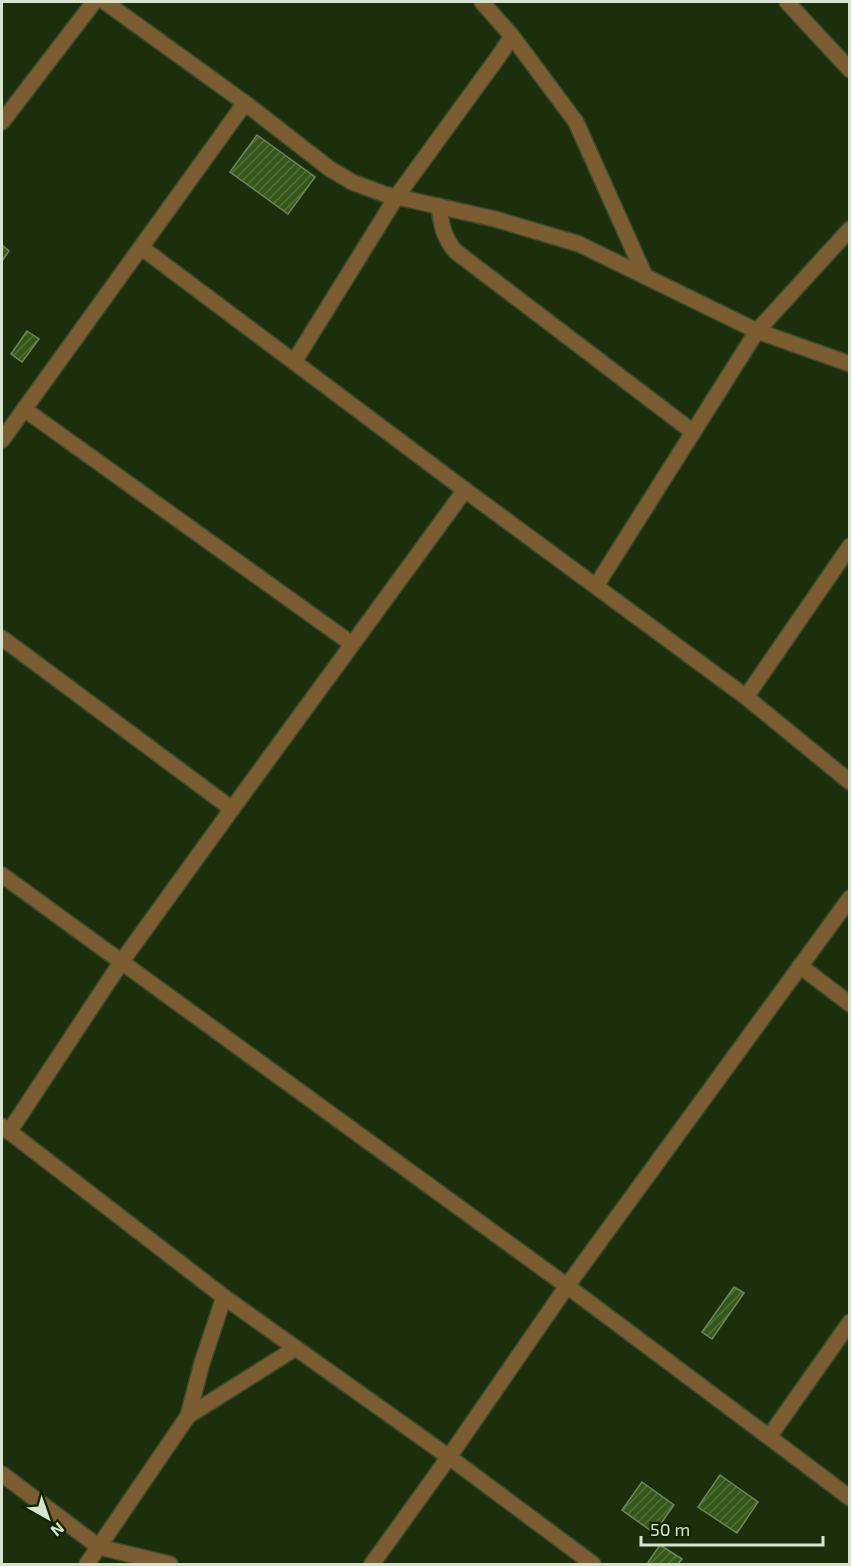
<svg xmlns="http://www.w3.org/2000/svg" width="851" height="1566" font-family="'Exo 2',sans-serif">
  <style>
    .building { fill: url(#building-hatch); stroke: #6e8660; stroke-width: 1.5 }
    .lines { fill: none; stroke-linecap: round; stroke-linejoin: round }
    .street-casing { stroke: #394c2b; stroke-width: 18 }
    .street { stroke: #7c5d31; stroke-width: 15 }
  </style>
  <defs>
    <pattern id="building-hatch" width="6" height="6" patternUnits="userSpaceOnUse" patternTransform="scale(1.5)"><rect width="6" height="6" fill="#355818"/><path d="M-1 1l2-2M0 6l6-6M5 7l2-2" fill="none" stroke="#527039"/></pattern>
  </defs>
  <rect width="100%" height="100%" fill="#1b2f0c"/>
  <g class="building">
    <path d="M257,135L315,177L288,214L230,172Z"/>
    <path d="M2,245L9,251L2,261Z"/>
    <path d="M27,331L39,339L22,362L11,354Z"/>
    <path d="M734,1287L744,1293L712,1339L702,1332Z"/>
    <path d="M720,1475L758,1502L737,1533L698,1507Z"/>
    <path d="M642,1482L674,1505L654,1533L622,1510Z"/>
    <path d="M660,1545L682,1559L678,1564H647Z"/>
  </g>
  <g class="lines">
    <g class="street-casing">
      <g id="street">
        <path d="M105,2L245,103L330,169L352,182L384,194L495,219L579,244L757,331L850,364"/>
        <path d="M787,2L850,70"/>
        <path d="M512,36L576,122L645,276"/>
        <path d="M2,122L94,2"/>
        <path d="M439,206C441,224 443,236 455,251L693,432"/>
        <path d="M142,248L465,490L746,697"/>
        <path d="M294,362L397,196L501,53L512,36L482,2"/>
        <path d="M24,409L352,644"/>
        <path d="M2,440L245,103"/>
        <path d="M850,546L746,697L850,782"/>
        <path d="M596,586L757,331L850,229"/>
        <path d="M2,638L232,809L465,490"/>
        <path d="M2,875L567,1286L769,1437L850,1322"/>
        <path d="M800,966L850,1004"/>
        <path d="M2,1126L224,1297L449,1457L593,1564"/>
        <path d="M9,1132L122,961L232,809"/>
        <path d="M188,1416L296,1348"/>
        <path d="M769,1437L850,1498"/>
        <path d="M2,1474L99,1547L170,1564"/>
        <path d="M87,1564L188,1416L202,1363L224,1297"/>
        <path d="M372,1564L449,1457L567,1286L850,898"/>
      </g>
    </g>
    <use href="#street" class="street"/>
  </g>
  <rect width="851" height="1566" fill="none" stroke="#d6e4cf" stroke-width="6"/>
  <g transform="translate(48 1518) rotate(140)" stroke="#112503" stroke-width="4.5" paint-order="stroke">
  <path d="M0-4.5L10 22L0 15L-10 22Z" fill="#d6e4cf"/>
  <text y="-9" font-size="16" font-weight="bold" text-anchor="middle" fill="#d6e4cf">N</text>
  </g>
  <path d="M641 1536v9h182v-9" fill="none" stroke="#d6e4cf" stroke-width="3"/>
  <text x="650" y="1536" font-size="18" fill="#d6e4cf" stroke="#112503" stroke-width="4.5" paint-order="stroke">50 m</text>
</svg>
